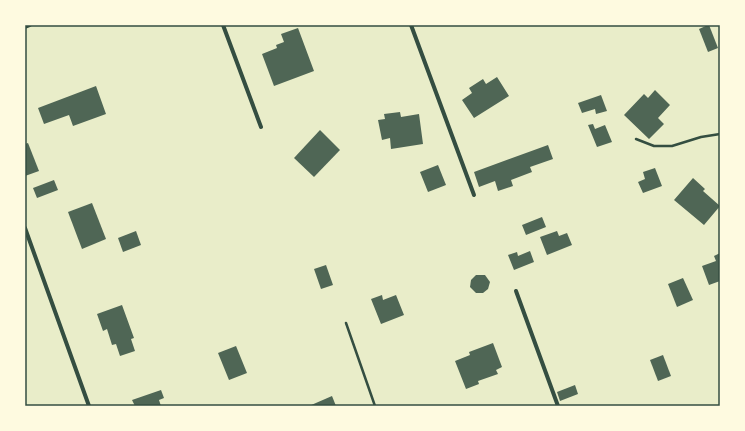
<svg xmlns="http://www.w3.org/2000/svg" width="745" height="431" font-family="'Space Grotesk',sans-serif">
  <rect width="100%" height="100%" fill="#e9edc9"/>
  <g fill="#4f6655">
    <path d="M708 25H709L718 48 708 52 699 29Z"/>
    <path d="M298 28 314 71 274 86 262 54 277 48 276 45 284 42 281 34Z"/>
    <path d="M497 77 509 96 474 118 462 100 472 93 469 88 483 79 486 84Z"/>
    <path d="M96 86 106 114 73 126 69 115 44 124 38 108Z"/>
    <path d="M655 90 670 105 658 118 664 124 649 139 624 115 644 94 648 98Z"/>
    <path d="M601 95 607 111 596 114 595 109 582 113 578 103Z"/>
    <path d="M400 112 401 117 419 114 423 144 391 149 390 138 382 140 378 120 385 119 384 114Z"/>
    <path d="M593 124 595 129 605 125 612 142 597 147 588 125Z"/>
    <path d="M320 130 340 150 314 177 294 158Z"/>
    <path d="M28 143 39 171 25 176V144Z"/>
    <path d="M548 145 553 159 530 167 532 172 511 180 513 186 498 191 495 181 479 187 474 172Z"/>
    <path d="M438 165 446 185 428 192 420 172Z"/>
    <path d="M655 168 662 186 643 193 638 182 645 179 643 172Z"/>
    <path d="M693 178 705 189 703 191 720 206 704 225 674 200Z"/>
    <path d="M54 180 58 190 37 198 33 188Z"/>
    <path d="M92 203 106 239 82 249 68 212Z"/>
    <path d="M542 217 546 227 526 235 522 225Z"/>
    <path d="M136 231 141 245 123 252 118 238Z"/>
    <path d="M557 231 559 236 567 233 572 245 547 255 540 237Z"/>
    <path d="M530 251 534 262 514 270 508 255 517 252 518 256Z"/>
    <path d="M720 253V281L709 285 702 266 716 261 714 256Z"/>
    <path d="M326 265 333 285 321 289 314 269Z"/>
    <path d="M476 275H485L490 282 488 289 483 293H476L470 287 471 280Z"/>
    <path d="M683 278 693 300 677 307 668 284Z"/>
    <path d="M382 295 383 300 396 295 404 315 381 324 371 299Z"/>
    <path d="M122 305 134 338 131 339 135 351 120 356 116 344 112 345 107 329 103 331 97 314Z"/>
    <path d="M493 343 502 367 496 370 498 374 478 381 479 384 466 389 455 361 470 355 469 352Z"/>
    <path d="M236 346 247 373 229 380 218 353Z"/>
    <path d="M663 355 671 376 658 381 650 360Z"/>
    <path d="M575 385 578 394 560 401 557 392Z"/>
    <path d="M161 390 164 398 159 400 161 406H135L132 400Z"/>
    <path d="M332 396 336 406H309Z"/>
  </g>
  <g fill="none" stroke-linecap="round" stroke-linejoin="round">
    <g stroke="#344e41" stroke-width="2.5">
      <path d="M636 139 654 146H672L701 137 720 134"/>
      <path d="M346 323 375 406"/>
    </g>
    <g stroke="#344e41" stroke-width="4">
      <path d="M223 25 261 127"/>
      <path d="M411 25 474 195"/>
      <path d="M25 27 30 25"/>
      <path d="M25 228 89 406"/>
      <path d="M516 291 558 406"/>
    </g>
  </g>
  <rect width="745" height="431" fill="none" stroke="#fefae0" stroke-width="52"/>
  <rect x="26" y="26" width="693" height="379" fill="none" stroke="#344e41" stroke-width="1.5"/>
</svg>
